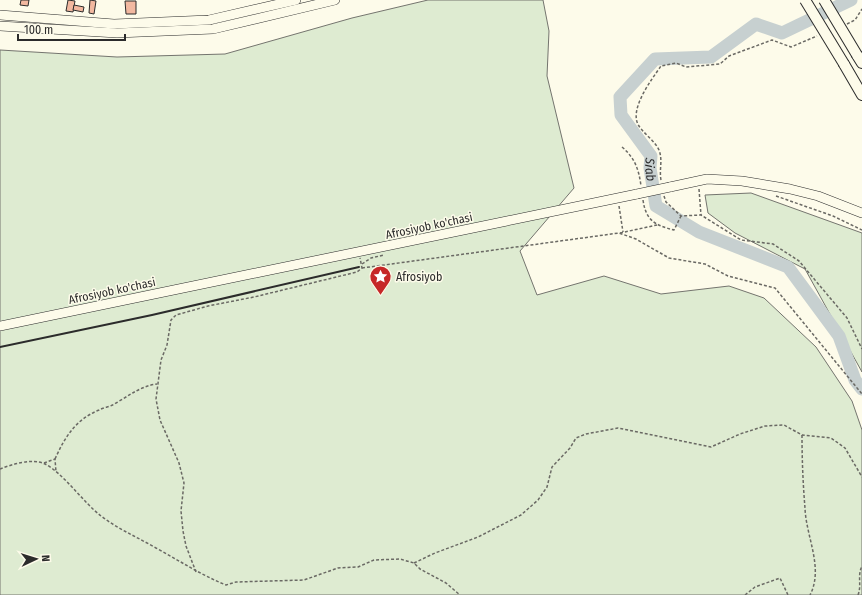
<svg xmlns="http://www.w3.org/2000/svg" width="862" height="595" font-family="'Fira Sans Condensed',sans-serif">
  <rect width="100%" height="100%" fill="#fdfbea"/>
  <g fill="#deebd1" stroke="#74746e">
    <path d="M428 0H543L549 31 547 76 574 188 520 251 537 295 604 276 661 294 729 286 764 298 816 347 852 401 862 430V595H0V50L117 57 225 54 352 18Z"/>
    <path d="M751 193 862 233V372L805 269 735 233 708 213 705 195Z"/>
  </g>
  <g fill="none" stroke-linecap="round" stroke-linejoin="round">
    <path stroke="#c7d0d0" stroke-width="13" id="s1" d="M851 0 782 33 756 24 711 57 655 59 620 97 621 115 651 156 650 168 656 206 699 232 788 267 839 336 855 380 862 389"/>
  </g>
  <g fill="#f2b8a0" stroke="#2b2b2b">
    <path d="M21 0H29L28 6 20 5Z"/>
    <path d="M68 0 75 1 73 12 66 11Z"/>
    <path d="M90 0 96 1 94 14 89 13Z"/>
    <path d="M125 1H136V14H126Z"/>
    <path d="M74 5 84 7 83 12 73 10Z"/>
  </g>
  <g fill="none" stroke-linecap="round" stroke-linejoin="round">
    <defs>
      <g id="secondary">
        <path d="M0 15 114 24 209 20 296 0"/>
        <path d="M0 26 117 33 213 29 335 0"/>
        <path d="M670 187 707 179 742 181 790 189 818 196 862 213"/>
        <path d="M0 326 637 194"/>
      </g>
      <g id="primary">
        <path d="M857 55 862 63"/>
        <path d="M844 64 862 95"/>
      </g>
    </defs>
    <use href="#secondary" stroke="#2b2b2b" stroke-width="10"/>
    <use href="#primary" stroke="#2b2b2b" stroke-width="12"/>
    <g stroke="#6a6964" stroke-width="1.5" stroke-dasharray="3 2" stroke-linecap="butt">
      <path d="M847 24 855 20 862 9"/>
      <path d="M622 147C635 158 639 170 641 186"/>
      <path d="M661 180C659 170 663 160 659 150 655 141 645 135 639 126 628 110 652 79 661 66L676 63 686 67 720 64 729 56 772 40 791 47 817 36"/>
      <path d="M699 189 701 215"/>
      <path d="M664 196 666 202 681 216 701 215 741 240 773 244 799 261 847 318 862 349"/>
      <path d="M776 196 833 216 862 230"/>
      <path d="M643 200C646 221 655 225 674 230L681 216"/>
      <path d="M619 206 623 232"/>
      <path d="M620 233 657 225"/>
      <path d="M362 264 371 258 384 255"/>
      <path d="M362 268 619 233 636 239 669 258 705 264 728 276 775 288 862 394"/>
      <path d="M802 435C802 460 803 484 805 508 806 537 824 568 810 595"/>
      <path d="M55 459C65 437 75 420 99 410 104 407 111 407 116 403 130 395 141 386 157 384"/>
      <path d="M44 463 55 459 56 472"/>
      <path d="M0 469C13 464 32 458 45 464 63 473 83 502 101 516 118 529 137 537 156 548 180 561 201 575 226 585L236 582 304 580 338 568 358 567 374 560 400 559 414 563 420 569 446 583 460 595"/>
      <path d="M414 563 435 553 478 537 521 515 538 500 547 487 552 467 570 448 576 438 586 434 618 428 711 447 740 434 765 426 784 425 802 435 831 438 845 448 862 477"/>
      <path d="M196 572 186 546 183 531 181 511 184 483 179 463 160 420 156 399 161 360 167 345 171 320 176 315 208 306 254 297 357 272 362 268 360 258"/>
      <path d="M745 595 755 587 780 578 788 595"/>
      <path d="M858 595C862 585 857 576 862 566"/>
    </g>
    <use href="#secondary" stroke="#fdfbea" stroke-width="9"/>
    <use href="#primary" stroke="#fdfbea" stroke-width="10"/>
    <defs>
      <path id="secondary-bridge" d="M637 194 670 187"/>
      <g id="primary-bridge">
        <path d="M805 0 844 64"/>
        <path d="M824 0 857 55"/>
      </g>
    </defs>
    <use href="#secondary-bridge" stroke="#2b2b2b" stroke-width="10" stroke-linecap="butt"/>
    <use href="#primary-bridge" stroke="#2b2b2b" stroke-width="12" stroke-linecap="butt"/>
    <use href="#secondary-bridge" stroke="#fdfbea" stroke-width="9"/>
    <use href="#primary-bridge" stroke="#fdfbea" stroke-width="10"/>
    <path stroke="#2b2b2b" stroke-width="2" d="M0 347 152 315 359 267"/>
  </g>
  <defs>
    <symbol id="sight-pin" viewBox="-11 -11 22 30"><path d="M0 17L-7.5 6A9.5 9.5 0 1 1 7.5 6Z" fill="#c62828" stroke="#fdfbea"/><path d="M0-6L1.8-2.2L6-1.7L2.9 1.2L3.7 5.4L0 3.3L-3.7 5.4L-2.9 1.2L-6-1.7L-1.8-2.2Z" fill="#fff"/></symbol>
  </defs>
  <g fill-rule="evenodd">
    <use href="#sight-pin" x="368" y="264" width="25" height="34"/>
  </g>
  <g text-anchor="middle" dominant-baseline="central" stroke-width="3" stroke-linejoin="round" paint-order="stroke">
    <g font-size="12" fill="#2b2b2b" stroke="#fdfbea">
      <text transform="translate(429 226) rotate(-12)">Afrosiyob ko'chasi</text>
      <text transform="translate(112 291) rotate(-12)">Afrosiyob ko'chasi</text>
    </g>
    <g font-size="12" fill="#2b2b2b" stroke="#fdfbea" text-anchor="start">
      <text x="396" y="277">Afrosiyob</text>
    </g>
    <g font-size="13" font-style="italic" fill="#2b2b2b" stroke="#fdfbea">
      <text stroke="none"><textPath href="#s1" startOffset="350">Siab</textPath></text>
    </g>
  </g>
  <g transform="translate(36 559) rotate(86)" stroke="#fdfbea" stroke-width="3" paint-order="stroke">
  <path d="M0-3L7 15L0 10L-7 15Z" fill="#2b2b2b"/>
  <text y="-6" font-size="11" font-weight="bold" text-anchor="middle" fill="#2b2b2b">N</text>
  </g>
  <path d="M18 34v6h107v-6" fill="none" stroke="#2b2b2b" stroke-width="2"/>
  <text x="24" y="34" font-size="12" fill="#2b2b2b" stroke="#fdfbea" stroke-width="3" paint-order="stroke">100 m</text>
</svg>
